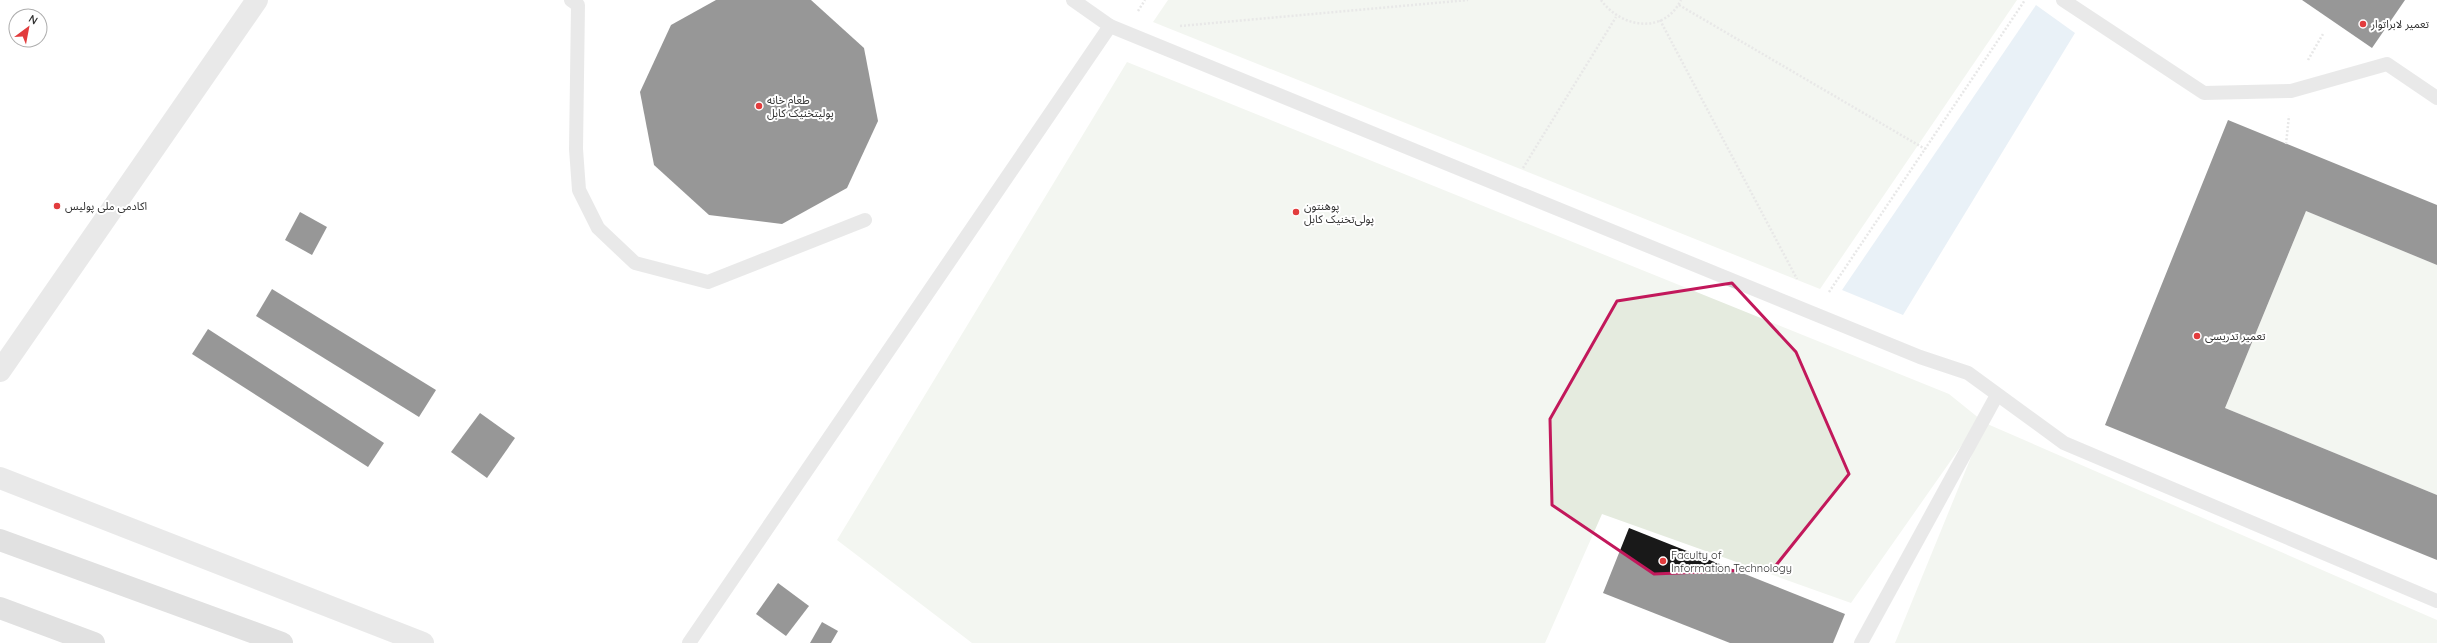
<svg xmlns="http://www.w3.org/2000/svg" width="2437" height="643" font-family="Quicksand,'Noto Sans Arabic',sans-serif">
  <rect width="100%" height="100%" fill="#fff"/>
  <g fill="#e5ebdf">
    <path d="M1168 0H2017L1820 289 1153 22Z"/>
    <path d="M1127 62 1949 394 1980 419 1851 603 1602 514 1545 643H972L837 540Z"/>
    <path d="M2306 211 2437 265V495L2225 408Z"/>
    <path d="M1985 423 2437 620V643H1895Z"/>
  </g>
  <path fill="#cfdfed" d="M2036 5 2075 33 1903 315 1842 290Z"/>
  <g fill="#191919">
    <path d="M716 0H811L864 48 878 121 847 188 782 224 709 215 654 165 640 92 671 25Z"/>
    <path d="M2302 0H2405L2372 48Z"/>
    <path d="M2228 120 2437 205V265L2306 211 2225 408 2437 495V560L2105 425Z"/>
    <path d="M300 212 327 227 312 255 285 240Z"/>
    <path d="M272 289 436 390 419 417 256 316Z"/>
    <path d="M208 329 384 443 368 467 192 354Z"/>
    <path d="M480 413 515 438 487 478 451 452Z"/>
    <path d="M1629 528 1845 614 1833 643H1730L1603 593Z"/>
    <path d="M778 583 809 606 786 636 756 614Z"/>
    <path d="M822 622 838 631 831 643H810Z"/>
  </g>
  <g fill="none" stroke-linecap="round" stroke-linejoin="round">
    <g stroke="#ccc" stroke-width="2.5" stroke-dasharray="2 2" stroke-linecap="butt">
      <path d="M1601 0C1621 28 1664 35 1681 0"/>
      <path d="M1679 5 1925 149"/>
      <path d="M1138 11 1145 0"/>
      <path d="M1660 20 1797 279"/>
      <path d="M1180 26 1468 0"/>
      <path d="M2308 60 2323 34"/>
      <path d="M2286 144 2289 116"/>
      <path d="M1523 168 1616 17"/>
      <path d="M1829 292 2025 0"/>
    </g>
    <g stroke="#cfcfcf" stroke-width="14">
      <path d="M571 0 578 5 576 149 579 190 598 228 635 263 708 282 865 220"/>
      <path d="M1073 0 1110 26"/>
      <path d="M2063 0 2204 93 2291 91 2387 64 2437 98"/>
      <path d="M689 643 1110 26 1920 357 1968 373 2064 443 2437 601"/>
      <path d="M1861 643 1997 395"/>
    </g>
    <g stroke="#cfcfcf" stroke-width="22">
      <path d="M0 371 257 0"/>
      <path d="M0 478 423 643"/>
    </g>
    <g stroke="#bcbcbc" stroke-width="22">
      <path d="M0 540 282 643"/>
      <path d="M0 608 94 643"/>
    </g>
  </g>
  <path d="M0 0H2437V643H0ZM1732 283 1796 352 1849 474 1773 569 1654 574 1552 505 1550 419 1617 301Z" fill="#fff" fill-opacity=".55" fill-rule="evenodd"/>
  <path fill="none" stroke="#c2185b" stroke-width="3" stroke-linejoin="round" d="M1732 283 1796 352 1849 474 1773 569 1654 574 1552 505 1550 419 1617 301Z"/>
  <g fill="#e23c3d" stroke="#fff" stroke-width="1.5">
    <circle cx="2363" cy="24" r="4"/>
    <circle cx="759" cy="106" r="4"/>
    <circle cx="57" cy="206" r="4"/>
    <circle cx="1296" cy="212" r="4"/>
    <circle cx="2197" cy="336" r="4"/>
    <circle cx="1663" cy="561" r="4"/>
  </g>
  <g text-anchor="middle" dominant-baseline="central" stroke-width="4" stroke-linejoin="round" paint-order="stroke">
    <g font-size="11" fill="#323232" stroke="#fff" text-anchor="start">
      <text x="2371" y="24">تعمیر لابراتوار</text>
      <text x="767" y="100">طعام خانه<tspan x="767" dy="13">پولیتخنیک کابل</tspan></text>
      <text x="65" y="206">اکادمی ملی پولیس</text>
      <text x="1304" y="206">پوهنتون<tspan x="1304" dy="13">پولی‌تخنیک کابل</tspan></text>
      <text x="2205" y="336">تعمیر تدریسی</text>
      <text x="1671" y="555">Faculty of<tspan x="1671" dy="13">Information Technology</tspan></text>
    </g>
  </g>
  <g transform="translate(28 28) rotate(32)"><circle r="19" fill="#ffffff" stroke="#adadad"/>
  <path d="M0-3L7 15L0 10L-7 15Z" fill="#e23c3d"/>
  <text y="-6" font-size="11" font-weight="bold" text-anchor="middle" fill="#323232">N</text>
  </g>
</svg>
